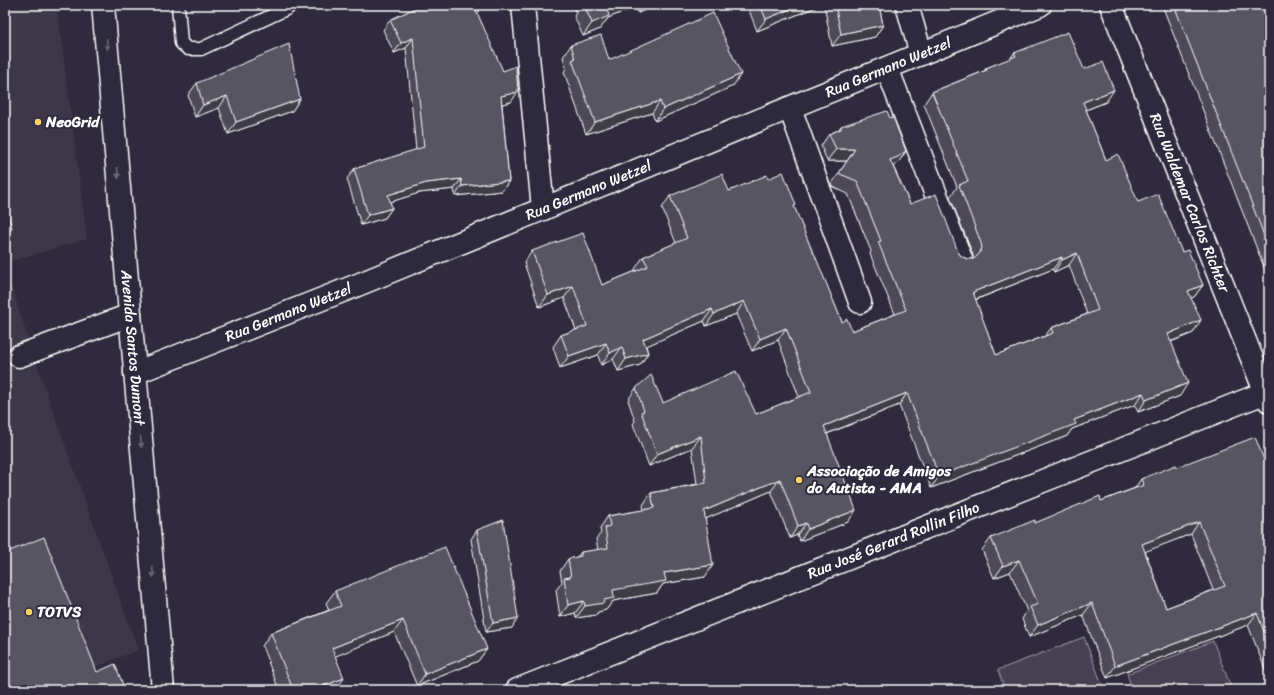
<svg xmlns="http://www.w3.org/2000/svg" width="1274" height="695" font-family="Sriracha,sans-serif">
  <rect width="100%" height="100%" fill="#2f2a3d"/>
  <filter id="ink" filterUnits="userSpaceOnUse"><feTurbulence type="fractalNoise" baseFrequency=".025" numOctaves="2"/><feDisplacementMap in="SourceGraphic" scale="8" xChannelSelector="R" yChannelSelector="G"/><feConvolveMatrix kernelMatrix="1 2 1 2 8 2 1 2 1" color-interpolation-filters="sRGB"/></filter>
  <g filter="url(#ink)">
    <g fill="#3c3749">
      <path d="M5 5H57L87 239 5 263Z"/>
      <path d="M5 265 32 351 138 650 39 690H5Z"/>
    </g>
    <g fill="#464152" stroke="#a2a0a8">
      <path d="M1084 637 1104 690H1005L998 670Z"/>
      <path d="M1213 641 1232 690H1133L1127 674Z"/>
    </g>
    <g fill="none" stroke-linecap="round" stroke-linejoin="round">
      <defs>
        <path id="lane" d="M178 5 181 43 188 49H201L288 8 290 5"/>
        <g id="street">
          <path d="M523 5 543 209"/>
          <path d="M907 5 921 54"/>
          <path id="s1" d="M1111 5 1269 401"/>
          <path d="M887 68 961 259"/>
          <path d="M790 108 860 302"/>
          <path d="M19 356 130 315"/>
          <path id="s2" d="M135 373 355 286 1040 5"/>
          <path id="s3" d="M517 690 1269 391"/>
        </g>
        <g id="primary">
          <path id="s4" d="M103 5 163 690"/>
        </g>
      </defs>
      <use href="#lane" stroke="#fff" stroke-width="15"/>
      <use href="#street" stroke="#fff" stroke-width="25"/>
      <use href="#primary" stroke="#fff" stroke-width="25"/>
      <use href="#lane" stroke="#2f2a3d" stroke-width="12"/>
      <use href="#street" stroke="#2f2a3d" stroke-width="22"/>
      <use href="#primary" stroke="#2f2a3d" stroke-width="22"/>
    </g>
    <g fill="#4d4956" stroke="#fff" fill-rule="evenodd">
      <path d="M421 5H483L477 13 511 102 502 104 509 181 502 191 455 196 454 189 419 193 390 202 392 208 385 218 361 225 347 179 354 169 416 150 406 48 394 53 383 30 390 20Z"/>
      <path d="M572 5H656L638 13 635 7 608 18 600 29 583 36 574 16 576 13Z"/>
      <path d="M747 5H821L757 31Z"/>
      <path d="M824 5H879L883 25 875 37 832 46Z"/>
      <path d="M1162 5H1269V280Z"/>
      <path d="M571 45 609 60 733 86 655 121 652 113 586 134 564 72 566 68 563 57Z"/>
      <path d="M1014 53 1084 69 1106 102 1086 110 1106 160 1138 202 1182 252 1203 285 1194 297 1191 298 1193 333 1171 342 1180 396 1138 412 1135 405 1072 429 1067 436 931 488 899 405 827 434 848 522 800 541 797 535 790 538 771 491 705 519V577L663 584 657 593 613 601 606 610 598 612 596 615 576 618 575 613 560 617 556 590 562 582 560 571 568 559 577 557 581 552 598 550 596 539 601 533 600 528 608 516 644 510 643 505 651 493 697 484 692 448 649 466 633 424 635 421 628 400 636 388 663 403 756 414 799 397 778 340 752 351 736 314 706 326 704 321 646 346 648 353 640 365 618 371 613 359 601 365 598 355 560 368 553 347 561 335 576 330 564 298 539 307 524 263 532 251 602 285 636 271 635 269 643 257 676 243 662 208 670 196 729 191 768 179 796 205 794 207 813 253 842 322 852 331 895 314 870 254 871 251 848 194 831 186V185L847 161H827L821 146 829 134 838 130 841 126 906 151 898 163 893 166 910 204 958 252 961 256 967 259H973V255L950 197 957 187 924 104 932 92 984 71 986 68 1010 59ZM1069 265 1087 314 1051 328 1045 336 996 355 975 300 1053 269 1054 272Z"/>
      <path d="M197 83 300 99 292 111 228 134 219 108 195 117 188 95Z"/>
      <path d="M1177 467 1269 472V690H1266L1263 684 1268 677 1248 625 1107 678 1083 615 1029 637 1022 619 1027 611 1010 572 994 578 982 550 991 538 1101 501 1135 488 1141 479ZM1191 534 1213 590 1166 608 1145 551Z"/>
      <path d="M477 530 512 628 486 632 471 539Z"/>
      <path d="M335 591 487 649 478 661 417 686 394 632 335 656 336 690H279L262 646 271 633 329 610 326 603Z"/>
    </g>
    <g fill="#3e3c46" stroke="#fff">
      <path d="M481 5H483L477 14 475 8Z"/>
      <path d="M617 5H636L635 7 608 18 600 29 583 36 592 23 607 9Z"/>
      <path d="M643 5H656L638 13Z"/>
      <path d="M800 5H821L757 31 766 19Z"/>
      <path d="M883 25 875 37 832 46 841 34Z"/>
      <path d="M413 38 406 48 394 53 401 43Z"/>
      <path d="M741 74 733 86 655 121 663 109Z"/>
      <path d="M1114 90 1106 102 1075 114 1083 102Z"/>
      <path d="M518 92 511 102 494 106 501 96Z"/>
      <path d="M227 96 219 108 195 117 203 105Z"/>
      <path d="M300 99 292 111 228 134 236 122Z"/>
      <path d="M660 101 652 113 586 134 595 122Z"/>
      <path d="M836 149H855L847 161H827Z"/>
      <path d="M906 151 898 163 890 169V160Z"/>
      <path d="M461 179 454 189 419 193 381 205 388 195 426 183Z"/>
      <path d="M509 181 502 191 455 196 462 186Z"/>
      <path d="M392 208 385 218 361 225 368 215Z"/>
      <path d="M12 228 5 238V230Z"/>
      <path d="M1077 253 1069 265 1054 272 1062 260Z"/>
      <path d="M1062 257 1053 269 964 304 973 292Z"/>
      <path d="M1203 285 1194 297 1180 303 1188 291Z"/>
      <path d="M573 286 564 298 539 307 548 295Z"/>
      <path d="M744 301 736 314 706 326 714 314Z"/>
      <path d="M712 309 704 321 635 351 643 339Z"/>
      <path d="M1201 320 1193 333 1159 346 1168 334Z"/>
      <path d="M786 328 778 340 752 351 760 339Z"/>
      <path d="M606 343 598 355 560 368 569 356Z"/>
      <path d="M622 347 613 359 601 365 610 353Z"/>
      <path d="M648 353 640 365 618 371 626 359Z"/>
      <path d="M1188 383 1180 396 1138 412 1146 400Z"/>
      <path d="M907 393 899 405 816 438 824 426Z"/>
      <path d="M1143 393 1135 405 1072 429 1067 436 931 488 939 476 1074 420Z"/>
      <path d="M701 436 692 448 649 466 657 454Z"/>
      <path d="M780 479 771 491 696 523 704 511Z"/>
      <path d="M856 510 848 522 800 541 808 529Z"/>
      <path d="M1199 522 1191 534 1134 556 1142 544Z"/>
      <path d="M806 523 797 535 790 538 798 526Z"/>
      <path d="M1019 560 1010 572 994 578 1003 566Z"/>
      <path d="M713 565 705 577 663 584 657 593 613 601 606 610 598 612 596 615 576 618 585 606 613 590 664 573Z"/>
      <path d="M584 601 575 613 560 617 568 605Z"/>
      <path d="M1092 603 1083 615 1029 637 1038 625Z"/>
      <path d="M1257 613 1248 625 1107 678 1115 666Z"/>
      <path d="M518 618 512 628 486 632 493 623Z"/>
      <path d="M403 620 394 632 324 661 332 648Z"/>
      <path d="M487 649 478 661 417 686 425 674Z"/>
      <path d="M344 678 336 690H314Z"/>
    </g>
    <g fill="#595564" stroke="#fff" fill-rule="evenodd">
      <path d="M421 5H481L475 8 503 71 516 66 518 92 501 96 509 181 462 186 461 179 426 183 388 195 392 208 368 215 354 169 424 147 413 38 401 43 390 20Z"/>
      <path d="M584 5H617L607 9 609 16 592 23Z"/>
      <path d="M760 5H800L766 19Z"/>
      <path d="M835 5H879L883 25 841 34Z"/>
      <path d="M1174 5H1269V248Z"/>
      <path d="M713 13 741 74 663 109 660 101 595 122 572 60 575 59 571 45 601 35 609 60Z"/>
      <path d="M1068 32 1084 69 1103 62 1114 90 1083 102 1106 160 1118 154 1138 202 1158 194 1182 252 1188 250 1203 285 1188 291 1201 320 1168 334 1188 383 1146 400 1143 393 1074 420 1076 424 939 476 907 393 824 426 856 510 808 529 806 523 798 526 780 479 704 511 713 565 664 573 666 581 613 590 614 598 604 600V603L585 606 584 601 568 605 564 578 571 577 568 559 581 556V552L608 548 605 527 610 526 608 516 654 508 651 493 706 483 701 436 657 454 641 412 644 411 636 388 651 375 663 403 736 371 756 414 811 392 786 328 760 339 744 301 714 314 712 309 643 339 648 353 626 359 622 347 610 353 606 343 569 356 561 335 587 326 573 286 548 295 532 251 583 233 602 285 648 266 643 257 687 238 670 196 722 174 729 191 767 175 768 179 783 172 796 205 794 206 813 253H814L842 322 847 319 852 331 906 310 878 242 881 241 857 181 840 174 839 173 855 149H836L829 134 841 129V126L887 111 890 118 893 117 906 151 898 157 890 160 910 204 936 194 958 252 961 256 967 259H974L979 254 982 248 981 243 959 185 968 181 932 92 987 70 986 68 1016 56 1014 53ZM1077 253 1098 310 1051 328 1053 333 996 355 973 292 1062 257V260Z"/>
      <path d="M289 44 300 99 236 122 227 96 203 105 197 83Z"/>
      <path d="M5 204 12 228 5 230Z"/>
      <path d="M1255 437 1269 472V645L1257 613 1115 666 1092 603 1038 625 1030 607 1038 604 1019 560 1003 566 991 538 1035 520V523L1100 496 1101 501 1144 485 1141 479 1176 465 1177 467ZM1199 522 1225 586 1166 608 1142 544Z"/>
      <path d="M503 520 518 618 493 623 477 530Z"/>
      <path d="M44 537 97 672 115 664 125 690H5V553Z"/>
      <path d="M445 547 487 649 425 674 403 620 332 648 344 678 314 690H293L271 633 341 606 335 591Z"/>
    </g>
    <defs><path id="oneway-solid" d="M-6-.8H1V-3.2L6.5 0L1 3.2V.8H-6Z"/></defs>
    <g fill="#6d6a77">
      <use href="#oneway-solid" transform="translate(107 44) rotate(85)"/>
      <use href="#oneway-solid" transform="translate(118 173) rotate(85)"/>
      <use href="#oneway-solid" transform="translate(141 442) rotate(85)"/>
      <use href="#oneway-solid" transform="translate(153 572) rotate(85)"/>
    </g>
  </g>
  <g fill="#ffd166" stroke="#2f2a3d" stroke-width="1.5">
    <circle cx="38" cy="122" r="4"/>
    <circle cx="799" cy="480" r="4"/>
    <circle cx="29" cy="612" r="4"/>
  </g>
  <g text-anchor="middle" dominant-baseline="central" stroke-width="4" stroke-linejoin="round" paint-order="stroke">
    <g font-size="15" fill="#fff" stroke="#2f2a3d">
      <text stroke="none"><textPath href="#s2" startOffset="813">Rua Germano Wetzel</textPath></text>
      <text stroke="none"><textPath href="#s2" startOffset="489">Rua Germano Wetzel</textPath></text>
      <text stroke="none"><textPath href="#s1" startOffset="213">Rua Waldemar Carlos Richter</textPath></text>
      <text stroke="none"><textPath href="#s2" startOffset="165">Rua Germano Wetzel</textPath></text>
      <text stroke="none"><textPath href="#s4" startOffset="344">Avenida Santos Dumont</textPath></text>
      <text stroke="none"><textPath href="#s3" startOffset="405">Rua José Gerard Rollin Filho</textPath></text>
    </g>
    <g font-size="15" font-weight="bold" fill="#fff" stroke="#2f2a3d" text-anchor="start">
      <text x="46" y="122">NeoGrid</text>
      <text x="807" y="471">Associação de Amigos<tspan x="807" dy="17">do Autista - AMA</tspan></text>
      <text x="37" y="612">TOTVS</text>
    </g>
  </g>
  <rect width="1274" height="695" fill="none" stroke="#2f2a3d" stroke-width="20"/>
  <rect x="10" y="10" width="1254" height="675" fill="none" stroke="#fff" stroke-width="1.5" filter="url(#ink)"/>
</svg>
